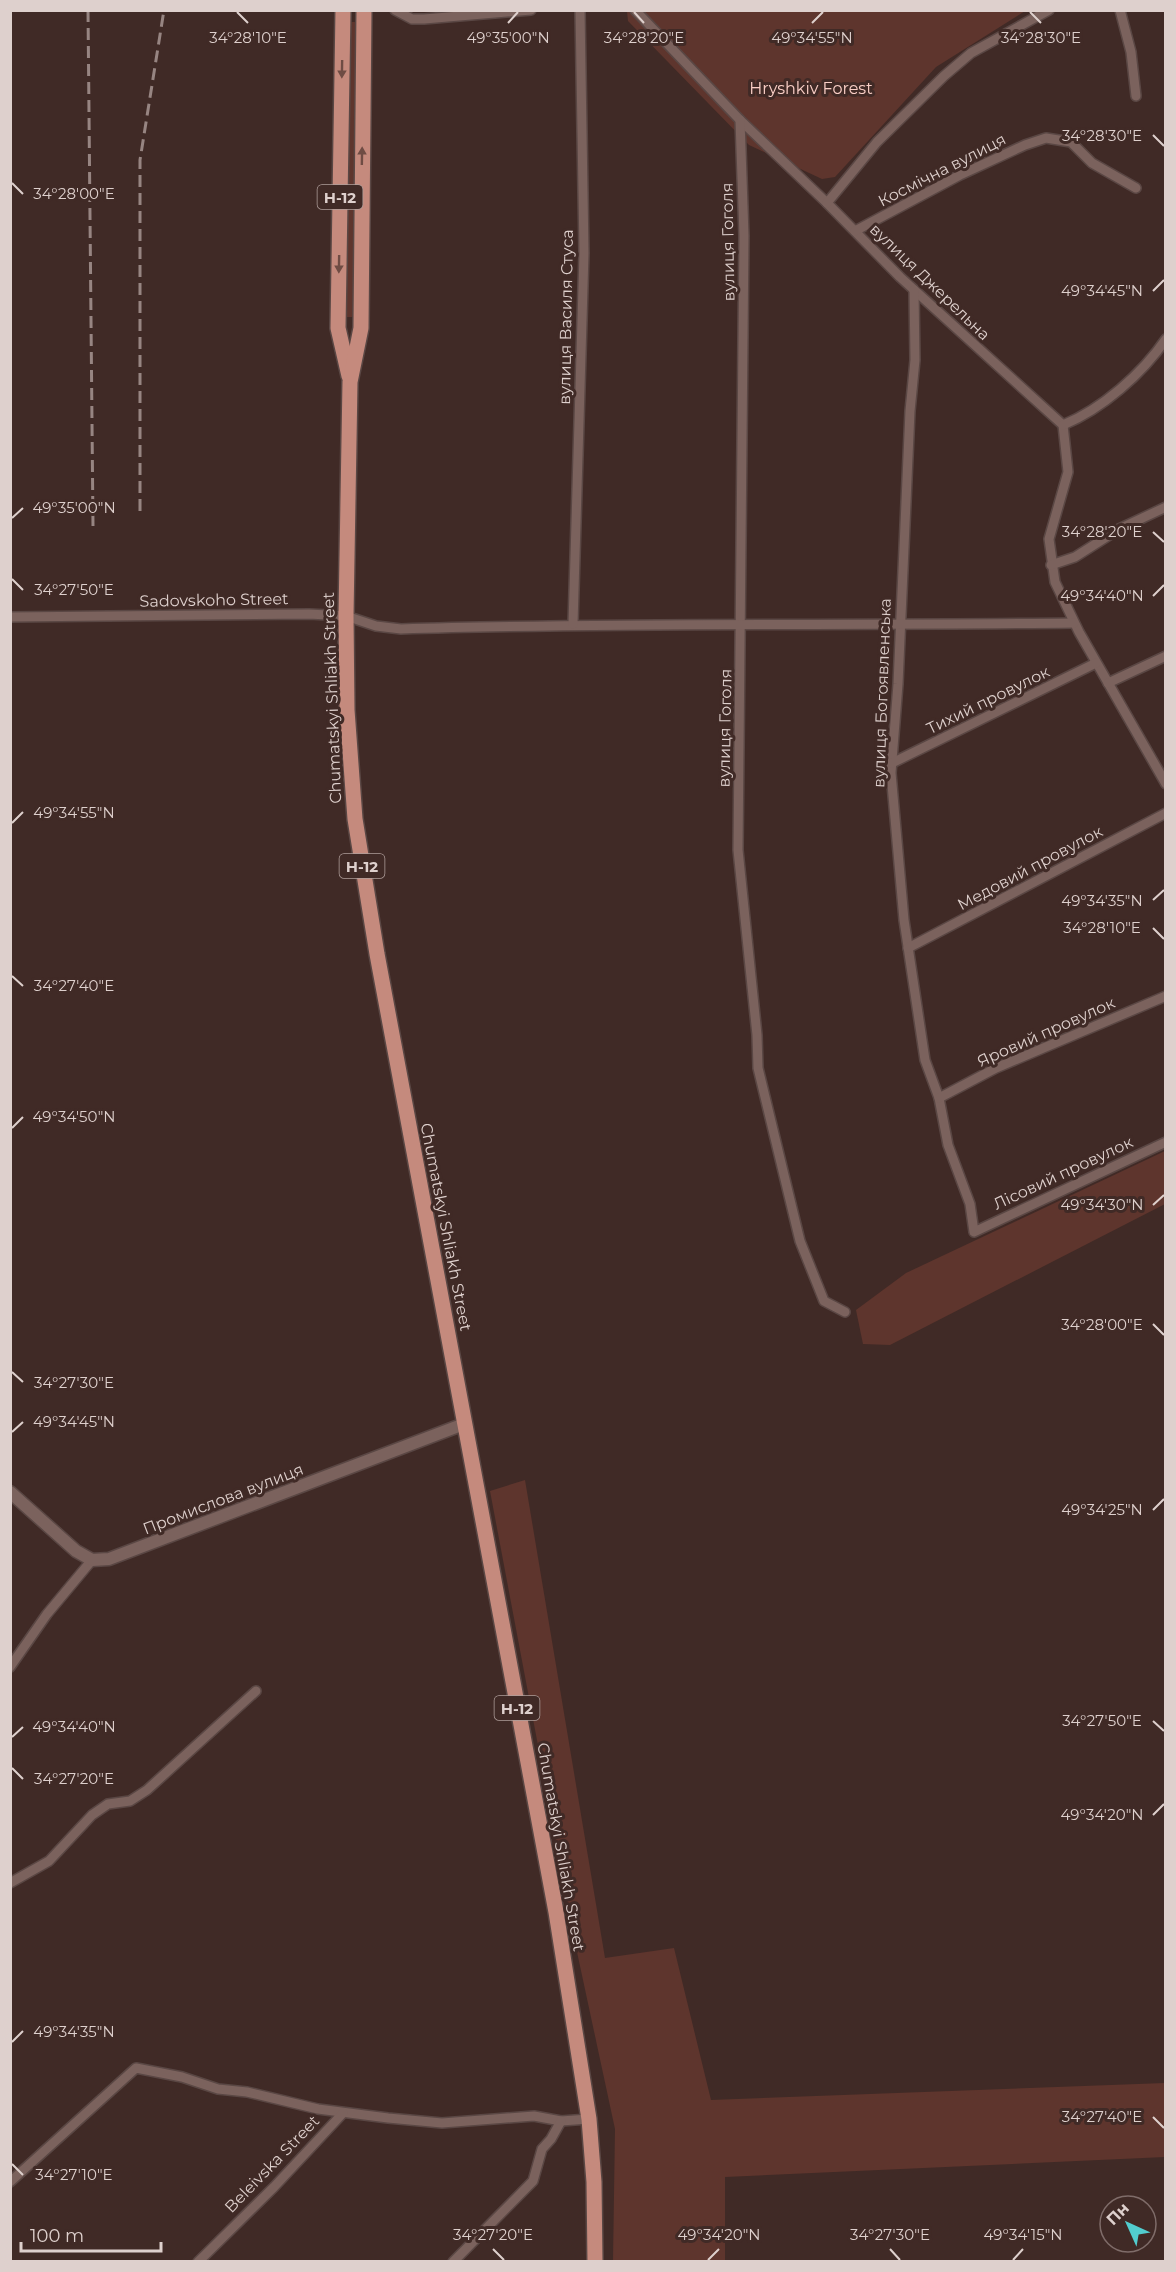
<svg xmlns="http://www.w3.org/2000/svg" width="1176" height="2272" font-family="Montserrat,sans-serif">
  <rect width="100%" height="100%" fill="#402a26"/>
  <g fill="#5e352d">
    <path d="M627 11H1025L936 67 835 177 822 179 749 145 628 21Z"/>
    <path d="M349 22H357L355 317H347Z"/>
    <path d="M1165 1151V1204L890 1345 863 1344 856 1310 906 1273Z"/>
    <path d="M525 1480 605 1958 674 1948 711 2100 1165 2083V2157L725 2177V2261H613L615 2129 577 1952 490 1491Z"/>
  </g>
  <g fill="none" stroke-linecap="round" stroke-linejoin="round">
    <defs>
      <g id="minor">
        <path d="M395 10 412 19H424L531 10"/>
        <path d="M635 10 740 120 827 203 900 277 1063 425 1068 472 1049 539 1055 582 1079 632 1166 784"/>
        <path d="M1120 10 1131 52 1136 96"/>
        <path d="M740 120 744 236 738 850 757 1035 758 1068 800 1241 824 1301 845 1312"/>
        <path d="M827 203 877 142 944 76 971 53 1049 10"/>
        <path d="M855 231 960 175 1025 145 1046 138 1071 142 1092 163 1136 188"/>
        <path d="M914 290 915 360 910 411 898 684 891 773 904 920 925 1060 939 1098 948 1145 970 1204 974 1232 1166 1142"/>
        <path d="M1063 425C1102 409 1142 374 1166 339"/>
        <path d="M1051 565 1075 557 1119 529 1166 507"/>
        <path d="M10 617 309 614 346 616 376 626 401 629C626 622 850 626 1074 623"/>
        <path d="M573 624 584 253 580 10"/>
        <path d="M1108 683 1166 656"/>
        <path d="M892 763 1096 663"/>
        <path d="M908 948 1166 813"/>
        <path d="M939 1098 996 1068 1166 996"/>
        <path d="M10 1667 47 1614 92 1560"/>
        <path d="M10 1883 49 1861 92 1815 108 1804 130 1801 147 1790 256 1691"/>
        <path d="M10 2182 136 2068 182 2077 218 2089 247 2092 318 2109 388 2118 442 2123 534 2116 561 2121 589 2119"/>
        <path d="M198 2262 274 2187 343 2113"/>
        <path d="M453 2262 533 2181 542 2149 551 2139 561 2121"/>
      </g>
      <path id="tertiary" d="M10 1492 76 1551 92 1560 109 1559 464 1424"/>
      <g id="primary">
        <path d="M343 10 338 328 349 376"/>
        <path d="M364 10 361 328 350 382 346 616 347 710 355 819 377 954 556 1912 589 2119 594 2182 595 2262"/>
      </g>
    </defs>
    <use href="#minor" stroke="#5a4744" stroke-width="12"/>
    <use href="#tertiary" stroke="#5a4744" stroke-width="15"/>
    <use href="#primary" stroke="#5a4744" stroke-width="18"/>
    <use href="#minor" stroke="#7b625d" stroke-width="9"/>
    <use href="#tertiary" stroke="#7b625d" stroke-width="12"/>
    <use href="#primary" stroke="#c58a7d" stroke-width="15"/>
    <g stroke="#978582" stroke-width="3" stroke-dasharray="12 6" stroke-linecap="butt">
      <path d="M88 10 93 526"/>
      <path d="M140 511V160L164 10"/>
    </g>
  </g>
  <defs><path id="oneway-solid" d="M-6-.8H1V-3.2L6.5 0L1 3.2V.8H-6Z" transform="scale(1.5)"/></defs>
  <g fill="#6f4c44">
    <use href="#oneway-solid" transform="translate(342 69) rotate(91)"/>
    <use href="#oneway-solid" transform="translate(362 156) rotate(-89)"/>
    <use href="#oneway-solid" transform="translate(339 264) rotate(91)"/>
  </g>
  <path fill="none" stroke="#ded0cd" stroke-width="2" d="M237 12 248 23M634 12 644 23M1030 12 1041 23M508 23 518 12M812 23 823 12M1153 135 1164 146M12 183 23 194M1153 291 1164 280M12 518 23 508M1153 532 1164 542M12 579 23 590M1153 596 1164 585M12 823 23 812M1153 900 1164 890M1153 928 1164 939M12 976 23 986M12 1128 23 1117M1153 1205 1164 1195M1153 1324 1164 1335M12 1372 23 1382M12 1432 23 1422M1153 1510 1164 1499M1153 1721 1164 1731M12 1737 23 1727M12 1768 23 1779M1153 1815 1164 1804M12 2042 23 2031M1153 2117 1164 2128M12 2164 23 2175M493 2249 504 2260M890 2249 900 2260M708 2260 719 2249M1013 2260 1023 2249"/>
  <g text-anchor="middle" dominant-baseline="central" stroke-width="6" stroke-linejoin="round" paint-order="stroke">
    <g fill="#402a26" stroke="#af9e9b" stroke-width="1.5">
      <rect x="317.5" y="185" width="45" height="24" rx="4.5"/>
      <rect x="339.5" y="854" width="45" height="24" rx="4.5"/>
      <rect x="494.5" y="1696" width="45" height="24" rx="4.5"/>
    </g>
    <g font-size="15" font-weight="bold" fill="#ded0cd">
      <text x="340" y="197">Н-12</text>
      <text x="362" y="866">Н-12</text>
      <text x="517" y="1708">Н-12</text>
    </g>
    <g font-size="16" fill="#facfc6" stroke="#402a26">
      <text x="811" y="88">Hryshkiv Forest</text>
    </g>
    <g font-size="16" fill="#ded0cd" stroke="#402a26">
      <text transform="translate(942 170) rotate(-27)">Космічна вулиця</text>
      <text transform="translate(728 242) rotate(-91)">вулиця Гоголя</text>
      <text transform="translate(930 282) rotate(44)">вулиця Джерельна</text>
      <text transform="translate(566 317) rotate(-89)">вулиця Василя Стуса</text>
      <text transform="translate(214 600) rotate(-1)">Sadovskoho Street</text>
      <text transform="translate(882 693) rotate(-88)">вулиця Богоявленська</text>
      <text transform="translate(332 698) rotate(-92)">Chumatskyi Shliakh Street</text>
      <text transform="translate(988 700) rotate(-26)">Тихий провулок</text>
      <text transform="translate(725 728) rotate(-89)">вулиця Гоголя</text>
      <text transform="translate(1030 868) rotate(-28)">Медовий провулок</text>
      <text transform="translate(1046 1032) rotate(-24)">Яровий провулок</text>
      <text transform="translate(1063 1173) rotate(-25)">Лісовий провулок</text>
      <text transform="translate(446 1227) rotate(79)">Chumatskyi Shliakh Street</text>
      <text transform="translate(223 1499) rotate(-21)">Промислова вулиця</text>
      <text transform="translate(561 1847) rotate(80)">Chumatskyi Shliakh Street</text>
      <text transform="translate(272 2164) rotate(-46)">Beleivska Street</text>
    </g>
  </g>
  <g font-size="15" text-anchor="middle" fill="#ded0cd" stroke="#402a26" stroke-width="6" stroke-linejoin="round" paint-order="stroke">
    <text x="248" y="43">34°28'10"E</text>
    <text x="508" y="43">49°35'00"N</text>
    <text x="644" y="43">34°28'20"E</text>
    <text x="1041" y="43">34°28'30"E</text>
    <text x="812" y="43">49°34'55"N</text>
    <text x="1102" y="141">34°28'30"E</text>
    <text x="74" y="199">34°28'00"E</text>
    <text x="1102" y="296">49°34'45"N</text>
    <text x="74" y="513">49°35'00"N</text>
    <text x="1102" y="537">34°28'20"E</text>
    <text x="74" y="595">34°27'50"E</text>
    <text x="1102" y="601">49°34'40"N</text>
    <text x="74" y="818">49°34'55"N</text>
    <text x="1102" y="906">49°34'35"N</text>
    <text x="1102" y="933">34°28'10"E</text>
    <text x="74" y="991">34°27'40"E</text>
    <text x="74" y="1122">49°34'50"N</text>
    <text x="1102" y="1210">49°34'30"N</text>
    <text x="1102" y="1330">34°28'00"E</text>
    <text x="74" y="1388">34°27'30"E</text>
    <text x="74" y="1427">49°34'45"N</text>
    <text x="1102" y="1515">49°34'25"N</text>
    <text x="1102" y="1726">34°27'50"E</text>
    <text x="74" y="1732">49°34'40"N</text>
    <text x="74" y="1784">34°27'20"E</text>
    <text x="1102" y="1820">49°34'20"N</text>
    <text x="74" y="2037">49°34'35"N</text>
    <text x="1102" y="2122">34°27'40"E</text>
    <text x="74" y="2180">34°27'10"E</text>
    <text x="493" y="2240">34°27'20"E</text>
    <text x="719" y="2240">49°34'20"N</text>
    <text x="890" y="2240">34°27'30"E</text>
    <text x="1023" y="2240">49°34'15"N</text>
  </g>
  <rect width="1176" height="2272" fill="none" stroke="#ded0cd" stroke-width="24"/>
  <g transform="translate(1128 2224) rotate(315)"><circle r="28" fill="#402a26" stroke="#7f6c69" stroke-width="1.5"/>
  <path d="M0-4.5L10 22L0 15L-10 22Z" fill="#52cdcf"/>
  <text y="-9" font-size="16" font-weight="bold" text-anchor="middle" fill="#ded0cd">Пн</text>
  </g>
  <path d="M21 2242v9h140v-9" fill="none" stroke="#ded0cd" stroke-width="3"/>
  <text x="30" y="2242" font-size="18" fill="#ded0cd" stroke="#402a26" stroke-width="4.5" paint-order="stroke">100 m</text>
</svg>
